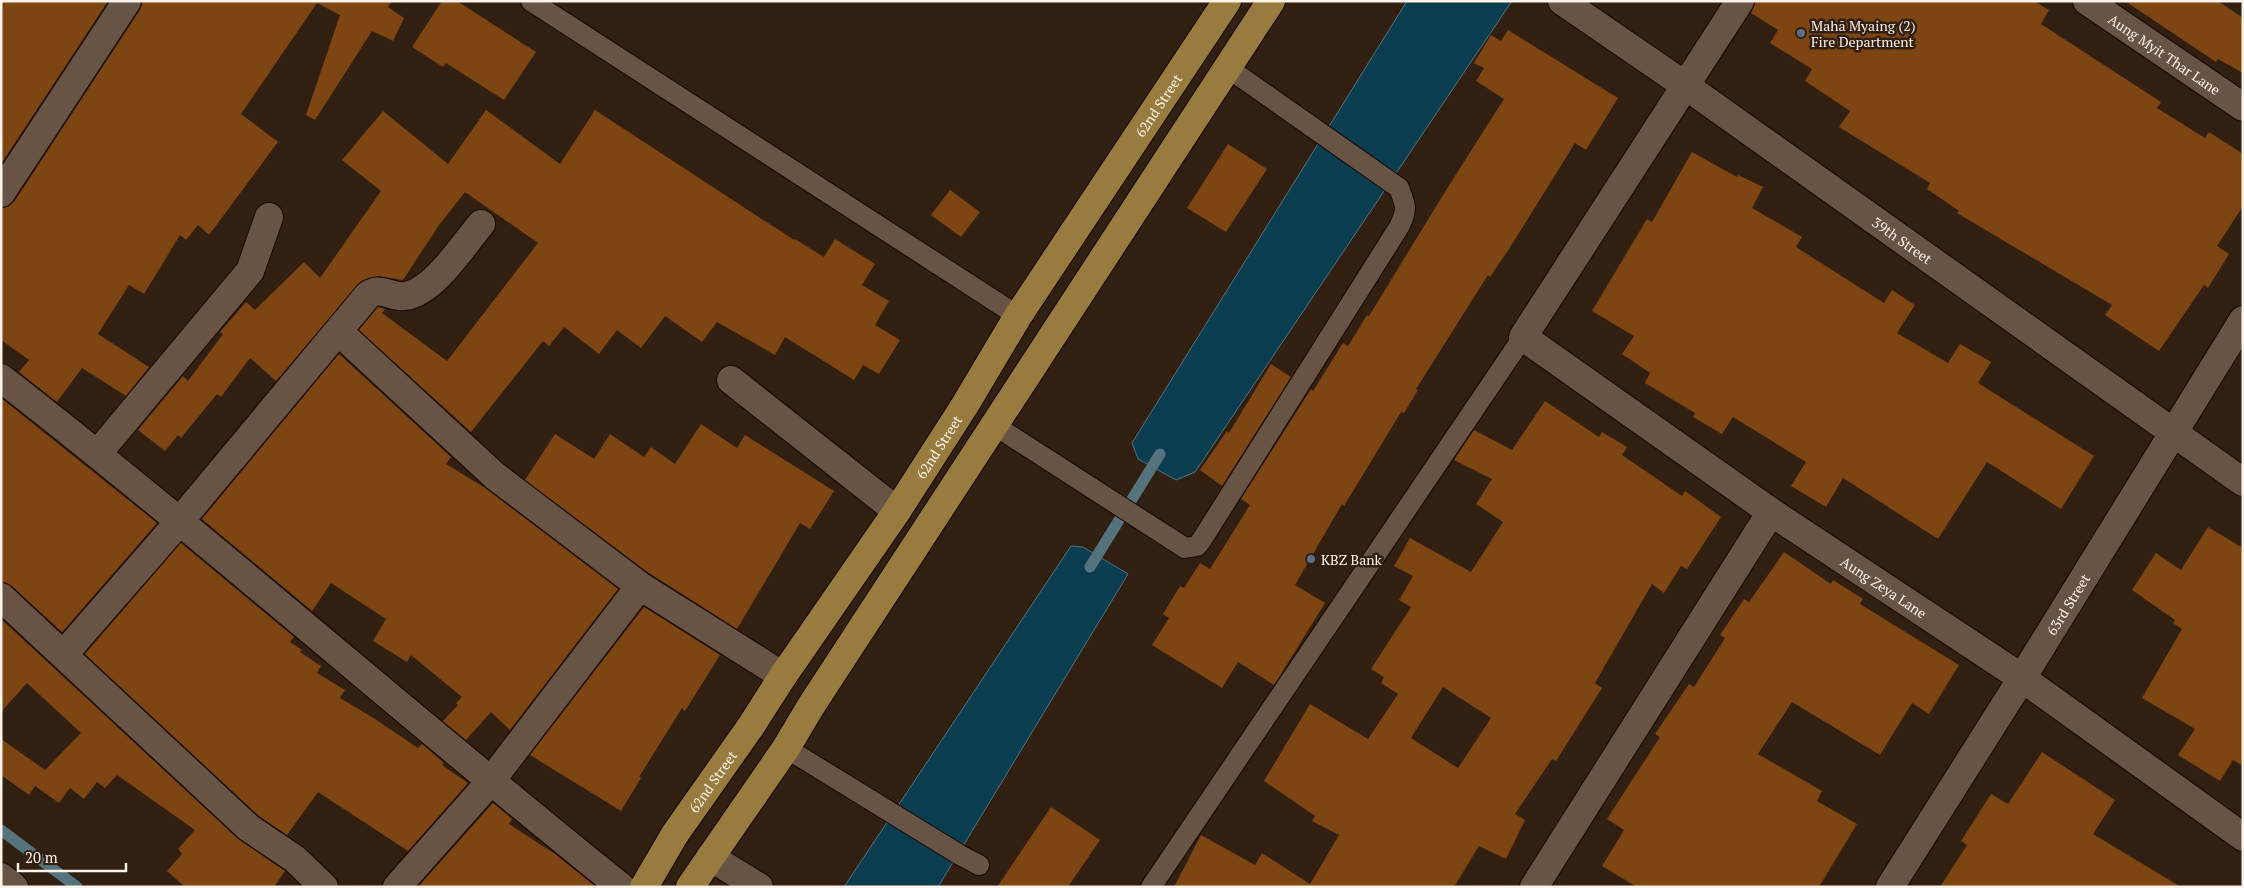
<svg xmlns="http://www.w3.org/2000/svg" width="2244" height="888" font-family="'PT Serif',serif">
  <rect width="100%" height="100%" fill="#311f12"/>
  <g fill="#0a3d4f" stroke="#54737d">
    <path d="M1407 1H1512L1195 472 1176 480 1138 459 1132 443Z"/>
    <path d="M1071 546 1083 547 1128 574 938 887H844Z"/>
  </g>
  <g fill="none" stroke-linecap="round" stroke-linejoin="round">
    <g stroke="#54737d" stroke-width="11">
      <path d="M1090 567 1160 454"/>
      <path d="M1 830 77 887"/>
    </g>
  </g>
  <g fill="#7d4512" fill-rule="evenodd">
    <path d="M1 1H108L1 164Z"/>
    <path d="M143 1H392L388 7 404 18 393 41 372 31 315 120 306 115 340 15 317 3 241 114 278 142 209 235 198 225 186 240 180 235 144 294 129 285 98 334 149 367 126 396 82 368 57 402 19 372 29 360 1 340V208L8 207 14 202 140 10Z"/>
    <path d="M442 1H457L536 52 504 100 446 63 443 67 412 47Z"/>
    <path d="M1756 1H2034L2049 10 2041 24 2161 102 2157 108 2205 138 2209 132 2243 154V206L2217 246 2229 254 2208 288 2204 285 2159 351 2105 315 2112 305 1957 213 1959 211 1927 189 1930 183 1839 127 1850 111 1805 81 1812 69 1770 43 1778 30 1751 13Z"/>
    <path d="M2125 1H2218L2243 18V73L2218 59 2216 62Z"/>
    <path d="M1508 30 1618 98 1586 150 1575 143 1509 249 1490 277 1488 275 1416 389 1418 390 1404 413 1401 412 1344 506 1342 504 1295 585 1325 603 1281 674 1274 685 1238 662 1222 688 1152 645 1169 618 1163 614 1180 586 1184 588 1200 563 1210 569 1250 505 1241 499 1311 389 1313 391 1343 343 1348 346 1367 315 1369 316 1448 187 1504 99 1476 81 1484 68 1474 63 1491 35 1501 41Z"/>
    <path d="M486 110 560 164 595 110 794 240 795 239 824 257 835 239 875 264 862 285 889 301 875 325 900 340 879 374 863 365 854 380 785 337 775 355 717 322 702 342 665 316 641 348 617 330 599 354 564 327 549 346 543 341 471 432 359 330 378 307 385 309 382 313 447 361 538 243 465 192 439 225 403 280 378 276 361 281 276 381 250 358 221 397 217 394 181 438 178 435 165 451 138 430 183 376 188 381 223 334 220 332 246 302 255 310 304 262 320 278 381 191 342 160 383 111 448 164Z"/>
    <path d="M1228 144 1267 169 1226 232 1187 208Z"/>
    <path d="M1692 152 1737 177 1738 175 1763 187 1752 208 1802 237 1796 247 1884 303 1892 290 1915 305 1897 333 1948 363 1960 344 1991 362 1978 383 2094 456 2061 509 1987 462 1938 539 1843 478 1826 507 1791 486 1806 462 1733 417 1722 434 1693 417 1695 413 1645 383 1650 373 1622 354 1634 336 1592 311 1647 219 1652 222Z"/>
    <path d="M950 190 980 212 961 237 931 215Z"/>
    <path d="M339 354 451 457 446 464 485 488 618 589 510 730 491 712 466 740 443 721 458 705 456 703 462 697 411 655 407 662 373 641 386 619 331 583 312 611 202 519Z"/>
    <path d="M1271 364 1291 377 1222 486 1200 470 1227 431 1229 433Z"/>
    <path d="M1 398 157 523 62 632 12 586 1 582Z"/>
    <path d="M1545 401 1599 437 1602 432 1627 447 1622 455 1682 496 1685 491 1721 517 1687 569 1681 566 1664 593 1652 584 1595 683 1602 688 1556 761 1552 759 1515 814 1525 820 1506 859 1479 846 1454 887H1174L1201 835 1255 865 1262 853 1310 884 1339 835 1312 821 1315 816 1264 781 1310 704 1368 739 1398 694 1381 683 1384 677 1371 669 1411 607 1399 600 1413 576 1394 566 1410 538 1471 572 1503 522 1476 504 1492 479 1454 460 1474 430 1512 450ZM1443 687 1491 718 1458 768 1411 738Z"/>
    <path d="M701 424 737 448 745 435 834 491 810 529 800 523 737 629 649 573 525 480 555 434 594 459 610 434 644 457 651 447 675 464Z"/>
    <path d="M2208 527 2243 548V766L2233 760 2220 781 2178 755 2195 729 2142 698 2182 629 2173 623 2175 620 2132 590 2156 553 2181 570Z"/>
    <path d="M181 543 294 637 290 642 302 650 300 652 321 666 317 673 345 690 340 698 375 719 418 748 422 744 444 763 442 765 468 783 408 851 318 792 287 835 259 816 85 654Z"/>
    <path d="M1784 552 1831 584 1833 580 1863 599 1860 604 1959 665 1929 714 1912 703 1880 755 1792 702 1758 754 1822 791 1817 801 1857 824 1819 887H1637L1602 866 1624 830 1607 819 1660 737 1655 734 1689 684 1694 687 1725 638 1720 635 1744 599 1749 602Z"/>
    <path d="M644 607 720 655 685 711 682 708 639 777 641 778 621 811 530 755Z"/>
    <path d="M1 619 238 839 285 871 274 887H185L167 871 182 854 178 849 195 830 117 775 105 788 97 782 84 799 70 788 59 803 35 786 29 795 1 775V739L45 770 81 733 27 683 1 712Z"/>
    <path d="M2042 752 2115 800 2093 834 2181 887H1940L1967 845 1961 841 1991 794 2008 804Z"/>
    <path d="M493 803 512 819 509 824 555 854 596 887H418Z"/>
    <path d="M1051 807 1100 840 1068 887H997Z"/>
  </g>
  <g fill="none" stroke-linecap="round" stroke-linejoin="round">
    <defs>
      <g id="service">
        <path d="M531 1 1018 316"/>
        <path d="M994 425 1185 548 1197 546 1201 541 1399 227C1408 209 1406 206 1399 188L1228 68"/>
        <path d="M786 748 960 855 979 865"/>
        <path d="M1151 887 1523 337"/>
      </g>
      <g id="minor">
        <path id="s1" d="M1562 1 1686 86 2243 482"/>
        <path id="s2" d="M1740 1 1523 337 1771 512 2022 678 2243 837"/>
        <path id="s3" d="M2087 1 2243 107"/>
        <path d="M1 193 127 1"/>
        <path d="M339 332 495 476 640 586 783 676"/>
        <path d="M1 378C212 542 412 720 621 887"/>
        <path d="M731 380 897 511"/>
        <path d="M98 453 250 271 269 217"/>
        <path d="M1 597 249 828 295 859 324 887"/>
        <path d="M64 654 179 522 368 295C381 286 392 298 405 296 434 292 463 245 481 224"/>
        <path d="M710 857 759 887"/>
        <path d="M1 877 14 887"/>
        <path d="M397 887 490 782 640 586"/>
        <path d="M1534 887 1771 512"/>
        <path id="s4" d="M1890 887 2022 678 2243 320"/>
      </g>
      <g id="primary">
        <path id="s5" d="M644 887 675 834 751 726 783 676 897 511 965 405 1018 316 1227 1"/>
        <path d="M690 887 786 748 811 706 1271 1"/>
      </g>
    </defs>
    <use href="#service" stroke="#180801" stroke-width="22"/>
    <use href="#minor" stroke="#180801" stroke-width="30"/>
    <use href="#primary" stroke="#180801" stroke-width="30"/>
    <use href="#service" stroke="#685445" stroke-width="20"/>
    <use href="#minor" stroke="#685445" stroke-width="28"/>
    <use href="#primary" stroke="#977b3f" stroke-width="28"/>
  </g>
  <g fill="#5c6f8a" stroke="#311f12" stroke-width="2">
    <circle cx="1801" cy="33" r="5"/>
    <circle cx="1311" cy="559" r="5"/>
  </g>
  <g text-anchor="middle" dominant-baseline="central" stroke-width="5" stroke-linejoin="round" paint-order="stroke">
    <g font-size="14" fill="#fff2e9" stroke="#311f12" text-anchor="start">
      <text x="1811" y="25">Mahā Myaing (2)<tspan x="1811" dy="16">Fire Department</tspan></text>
      <text x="1321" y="559">KBZ Bank</text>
    </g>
    <g font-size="14" fill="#fff2e9" stroke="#311f12">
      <text stroke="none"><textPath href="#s3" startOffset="94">Aung Myit Thar Lane</textPath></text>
      <text stroke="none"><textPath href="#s5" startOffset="936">62nd Street</textPath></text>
      <text stroke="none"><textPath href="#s1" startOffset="416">39th Street</textPath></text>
      <text stroke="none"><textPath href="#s5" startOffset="530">62nd Street</textPath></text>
      <text stroke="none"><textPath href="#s2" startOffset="839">Aung Zeya Lane</textPath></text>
      <text stroke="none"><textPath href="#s4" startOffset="334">63rd Street</textPath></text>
      <text stroke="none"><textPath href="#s5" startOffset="126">62nd Street</textPath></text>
    </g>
  </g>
  <rect width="2244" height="888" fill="none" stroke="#fff2e9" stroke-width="5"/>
  <path d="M18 863v8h108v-8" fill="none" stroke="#fff2e9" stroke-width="2.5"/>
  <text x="25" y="863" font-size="15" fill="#fff2e9" stroke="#311f12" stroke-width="4" paint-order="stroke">20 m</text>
</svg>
